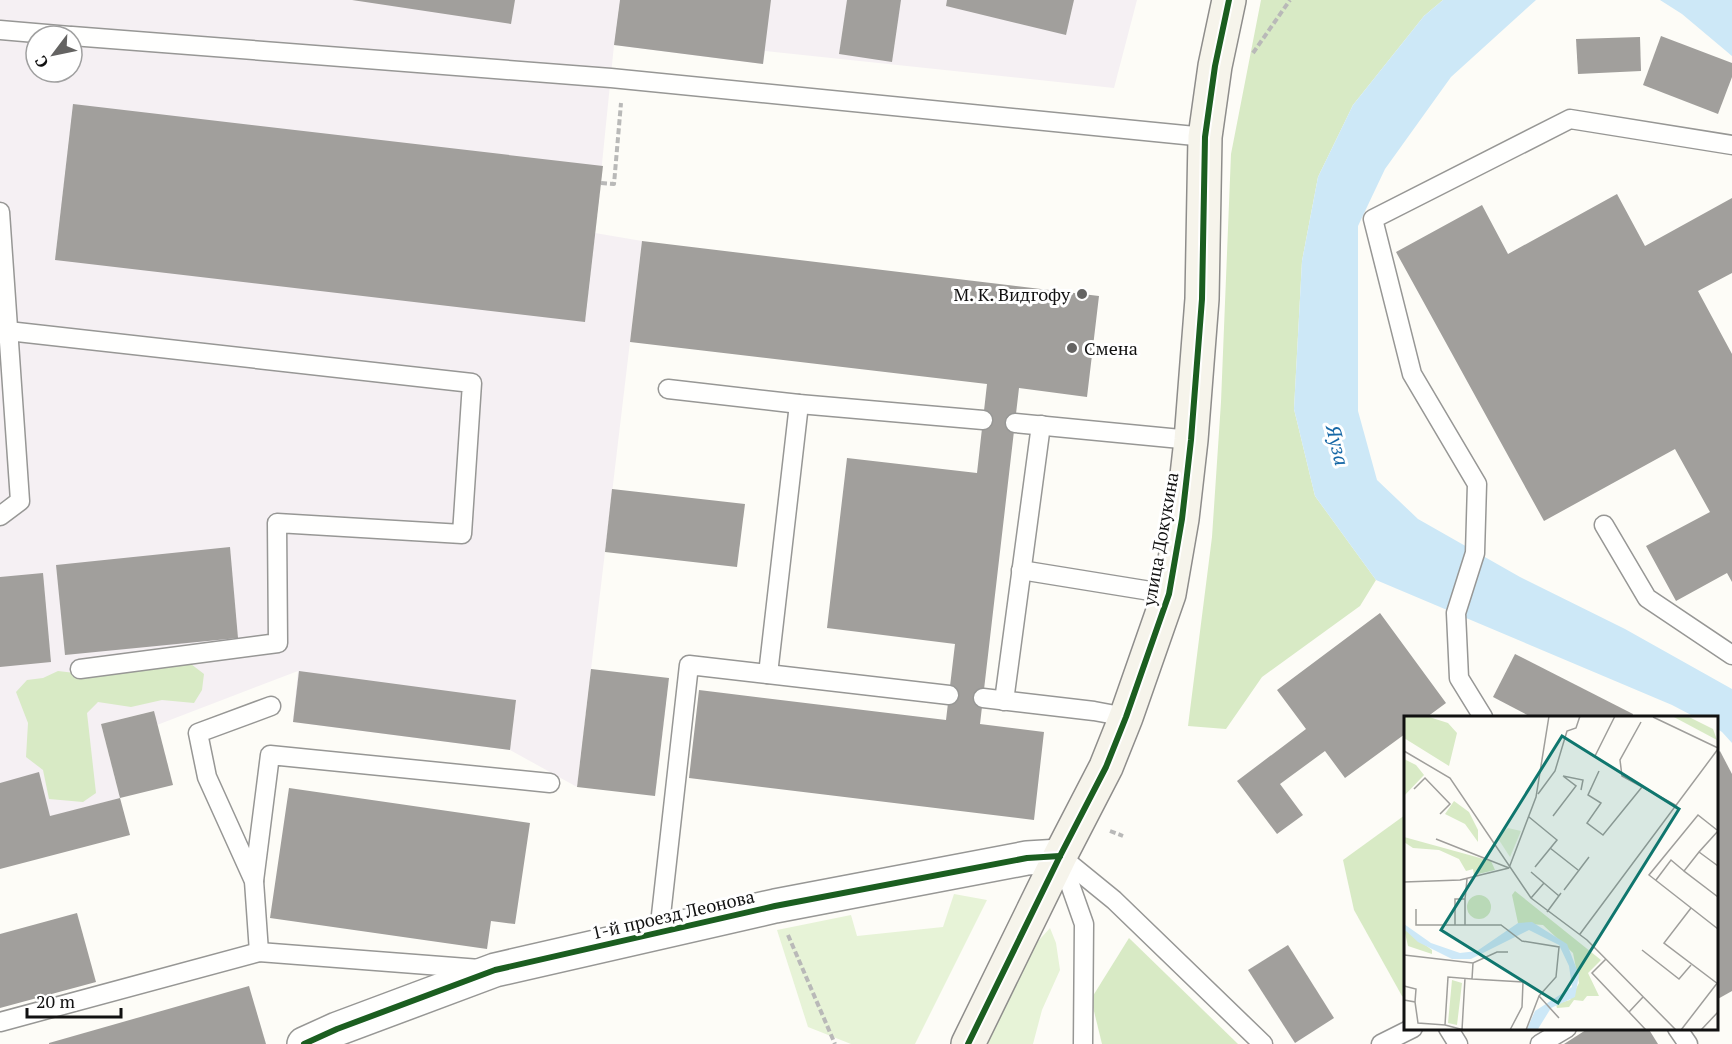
<svg xmlns="http://www.w3.org/2000/svg" width="1732" height="1044" font-family="'PT Serif',serif">
  <rect width="100%" height="100%" fill="#fdfcf7"/>
  <path fill="#f5f0f3" fill-rule="evenodd" d="M0 0H1137L1114 88 765 51 763 64 614 45 595 233 642 241 577 787 510 750 293 722 298 671 157 725 153 711 101 724 120 798 0 830ZM36 36H72V72H36Z"/>
  <g fill="#e7f3d7">
    <path d="M954 894 987 900 915 1044H851L808 1027 777 930 851 915 857 936 943 927Z"/>
    <path d="M1050 928 1056 943 1060 970 1042 1010 1033 1044H989L987 1043 1031 949Z"/>
  </g>
  <g fill="#d8eac5">
    <path d="M1261 0H1443L1424 16 1353 105 1318 177 1302 261 1294 409 1315 496 1376 580 1360 606 1262 677 1226 729 1188 726 1212 537 1221 402 1231 154Z"/>
    <path d="M174 664H191L204 674 202 690 194 703 162 700 131 707 98 702 87 713 96 793 83 802 49 799 43 770 26 757 28 723 16 692 27 680 43 678 58 671 75 673 124 667 157 669Z"/>
    <path d="M1405 815V998L1402 996 1354 910 1343 860Z"/>
    <path d="M1129 938 1238 1044H1102L1091 999Z"/>
  </g>
  <g fill="#cde8f7">
    <path d="M1443 0H1536L1451 77 1385 169 1358 226V411L1377 480 1418 519 1520 577 1625 629 1732 689V743L1722 732 1716 728V717H1695L1672 705 1376 580 1315 496 1294 409 1302 261 1318 177 1353 105 1424 16Z"/>
    <path d="M1660 0H1732V56L1682 14Z"/>
  </g>
  <g fill="#a19f9c">
    <path d="M352 0H515L511 24Z"/>
    <path d="M620 0H771L763 64 614 45Z"/>
    <path d="M847 0H901L892 62 839 54Z"/>
    <path d="M947 0H1074L1066 35 946 6Z"/>
    <path d="M1661 36 1732 63V77L1718 114 1643 85Z"/>
    <path d="M1640 37 1641 71 1578 74 1576 39Z"/>
    <path d="M73 104 603 166 585 322 55 260Z"/>
    <path d="M1617 194 1645 246 1732 198V273L1698 291 1732 354V582L1727 573 1676 601 1646 546 1710 512 1675 449 1544 521 1396 252 1482 205 1508 254Z"/>
    <path d="M642 241 1099 296 1087 397 1019 388 980 724 1044 732 1034 820 689 778 699 690 946 720 955 644 827 628 847 458 977 473 987 384 630 342Z"/>
    <path d="M612 489 745 504 737 567 605 552Z"/>
    <path d="M230 547 238 638 65 655 56 565Z"/>
    <path d="M43 573 51 662 0 667V577Z"/>
    <path d="M1380 613 1446 703 1427 717H1405V734L1345 778 1325 751 1280 784 1303 815 1277 834 1237 781 1306 729 1277 690Z"/>
    <path d="M1515 654 1633 714 1632 717H1531L1493 697Z"/>
    <path d="M591 669 669 678 655 796 577 787Z"/>
    <path d="M299 671 516 700 510 750 293 722Z"/>
    <path d="M154 711 173 785 120 798 101 724Z"/>
    <path d="M1720 751 1732 774V991L1716 1000V754Z"/>
    <path d="M39 772 50 816 120 798 130 835 0 869V783Z"/>
    <path d="M289 788 530 823 515 924 491 921 487 949 270 918Z"/>
    <path d="M77 913 96 982 0 1008V934Z"/>
    <path d="M1288 945 1334 1018 1295 1043 1248 970Z"/>
    <path d="M249 986 266 1044H49V1043Z"/>
    <path d="M1589 1028H1648L1658 1044H1564Z"/>
  </g>
  <g fill="none" stroke-linecap="round" stroke-linejoin="round">
    <defs>
      <g id="lane">
        <path d="M0 30 70 36"/>
        <path d="M72 36 611 78 1205 137"/>
        <path d="M0 212 20 501 0 516"/>
        <path d="M8 331 472 383 462 534 277 523 278 643 80 669"/>
        <path d="M668 389 799 404 983 420"/>
        <path d="M1015 423 1191 440"/>
        <path d="M1604 525 1647 598 1732 655"/>
        <path d="M1021 570 1169 594"/>
        <path d="M768 674 799 404"/>
        <path d="M983 698 1094 711 1126 717"/>
        <path d="M1004 701 1041 425"/>
        <path d="M1483 717 1459 678 1456 613 1475 553 1477 484 1412 374 1373 219 1570 119 1732 145"/>
        <path d="M1060 856 1114 900 1263 1044"/>
        <path d="M1060 856 1084 924 1083 1044"/>
        <path d="M254 881 270 755 550 783"/>
        <path d="M659 933 689 665 949 695"/>
        <path d="M259 952 254 881 207 777 198 733 271 706"/>
        <path d="M0 1022 259 952 480 969"/>
        <path d="M1448 1028 1458 1044"/>
        <path d="M1677 1028 1688 1044"/>
        <path d="M1381 1044 1413 1028"/>
        <path d="M1540 1044 1567 1028"/>
      </g>
      <path id="street" d="M304 1044 337 1029 495 970 775 906 1027 858 1060 856"/>
      <path id="secondary" d="M968 1044 1060 856 1106 767 1126 717 1169 594 1182 519 1191 440 1202 299 1205 137 1215 66 1229 0"/>
    </defs>
    <use href="#lane" stroke="#979795" stroke-width="21"/>
    <use href="#street" stroke="#979795" stroke-width="36"/>
    <use href="#secondary" stroke="#8e8d8b" stroke-width="36"/>
    <g stroke="#b9b9b8" stroke-width="4" stroke-dasharray="6 3" stroke-linecap="butt">
      <path d="M1253 53 1290 0"/>
      <path d="M601 183 614 184 621 103"/>
      <path d="M1110 831 1123 836"/>
      <path d="M788 935 835 1044"/>
    </g>
    <use href="#lane" stroke="#fffffe" stroke-width="18"/>
    <use href="#street" stroke="#fffffe" stroke-width="33"/>
    <use href="#secondary" stroke="#f6f4eb" stroke-width="33"/>
    <defs>
      <g id="cycleway">
        <path d="M304 1044 337 1029 495 970 775 906 1027 858 1060 856"/>
        <path d="M968 1044 1060 856 1106 767 1126 717 1169 594 1182 519 1191 440 1202 299 1205 137 1215 66 1229 0"/>
      </g>
    </defs>
    <use href="#cycleway" stroke="#fff" stroke-width="10"/>
    <use href="#cycleway" stroke="#1b5e20" stroke-width="6"/>
  </g>
  <g fill="#646362" stroke="#fff" stroke-width="2">
    <circle cx="1082" cy="294" r="6"/>
    <circle cx="1072" cy="348" r="6"/>
  </g>
  <g text-anchor="middle" dominant-baseline="central" stroke-width="6" stroke-linejoin="round" paint-order="stroke">
    <g font-size="18" fill="#111" stroke="#fff" text-anchor="end">
      <text x="1070" y="294">М. К. Видгофу</text>
      <text x="1084" y="348" text-anchor="start">Смена</text>
    </g>
    <g font-size="18" fill="#111" stroke="#fff">
      <text transform="translate(1160 539) rotate(-80)">улица Докукина</text>
      <text transform="translate(673 914) rotate(-13)">1-й проезд Леонова</text>
    </g>
    <g font-size="20" font-style="italic" fill="#1768a6" stroke="#fff">
      <text transform="translate(1338 445) rotate(76)">Яуза</text>
    </g>
  </g>
  <g transform="translate(1404 716)">
    <rect width="314" height="314" fill="#fdfcf7"/>
    <path d="M104 112 117 115 106 141 93 121Z" fill="#e7f3d7"/>
    <path d="M1 0H22L44 7 53 17 45 50 0 22ZM268 0H283L309 13 313 24ZM0 43 12 49 20 59 0 80ZM50 85 65 96 74 114V126L61 108 41 98ZM0 121 87 145 91 154 70 159 69 153 62 155 55 143 35 134 9 132 0 126ZM111 175 197 244 184 257 195 280H183L179 285 170 284 165 291 153 292 152 288 166 284 175 267 169 237 139 209 114 207 108 179ZM63 191a12 12 0 1 1 24 0a12 12 0 1 1-24 0ZM0 213 28 234V238L4 230ZM48 264 58 267 53 309 44 307Z" fill="#d8eac5"/>
    <path d="M128 206 163 228 175 259 171 281 147 292 134 313H123L131 295 168 271 165 250 155 229 125 214 67 243H48L14 226 0 213V208L27 227 56 237 73 235 114 207Z" fill="#cde8f7"/>
    <path fill="none" stroke="#9f9e9b" stroke-width="1.5" d="M249 1 314 32M237 6 216 44 218 60 273 90M0 35 46 62 127 182 183 224 272 314M191 40 211 0M195 55 184 79 197 87 183 107 199 119 238 71M159 60 179 64 177 74M10 73 21 62 46 88 36 98M134 78 151 55 163 15 172 12 176 0M149 100 172 70 159 60M125 101 153 124 131 151M313 114 294 99 245 159 314 213M314 115 295 136 314 150M32 123 105 152M146 132 174 154M295 136 280 155 314 181M105 152 132 81 145 0M127 156 155 180M252 164 267 144 280 155M0 166 56 164 105 152M160 174 185 141M127 182 140 167M61 183 63 163M287 192 260 227 314 268M12 193V209H97L118 225 155 231 152 261 135 280 155 302M143 196 157 177M51 209V183H61V209M176 218 314 33M238 234 275 263 287 249M0 239 69 247 93 236H104M202 243 188 257 225 296M68 263 119 266 118 291 106 314M0 270 12 273 11 286M239 281 225 296 242 314M0 284 11 286 14 307 41 309 44 261 68 263 69 247M41 309 60 314M58 314 61 262M122 314 135 280M277 314 314 266M297 314 314 296"/>
    <path fill="#0f766e" fill-opacity="0.15" stroke="#0f766e" stroke-width="3" d="M158 20 275 93 154 287 37 214Z"/>
    <rect width="314" height="314" fill="none" stroke="#111" stroke-width="3"/>
  </g>
  <g transform="translate(54 54) rotate(238)"><circle r="28" fill="#ffffff" stroke="#a0a0a0" stroke-width="1.5"/>
  <path d="M0-4.5L10 22L0 15L-10 22Z" fill="#646362"/>
  <text y="-9" font-size="16" font-weight="bold" text-anchor="middle" fill="#111111">С</text>
  </g>
  <path d="M27 1008v9h94v-9" fill="none" stroke="#111111" stroke-width="3"/>
  <text x="36" y="1008" font-size="18" fill="#111111" stroke="#ffffff" stroke-width="4.5" paint-order="stroke">20 m</text>
</svg>
